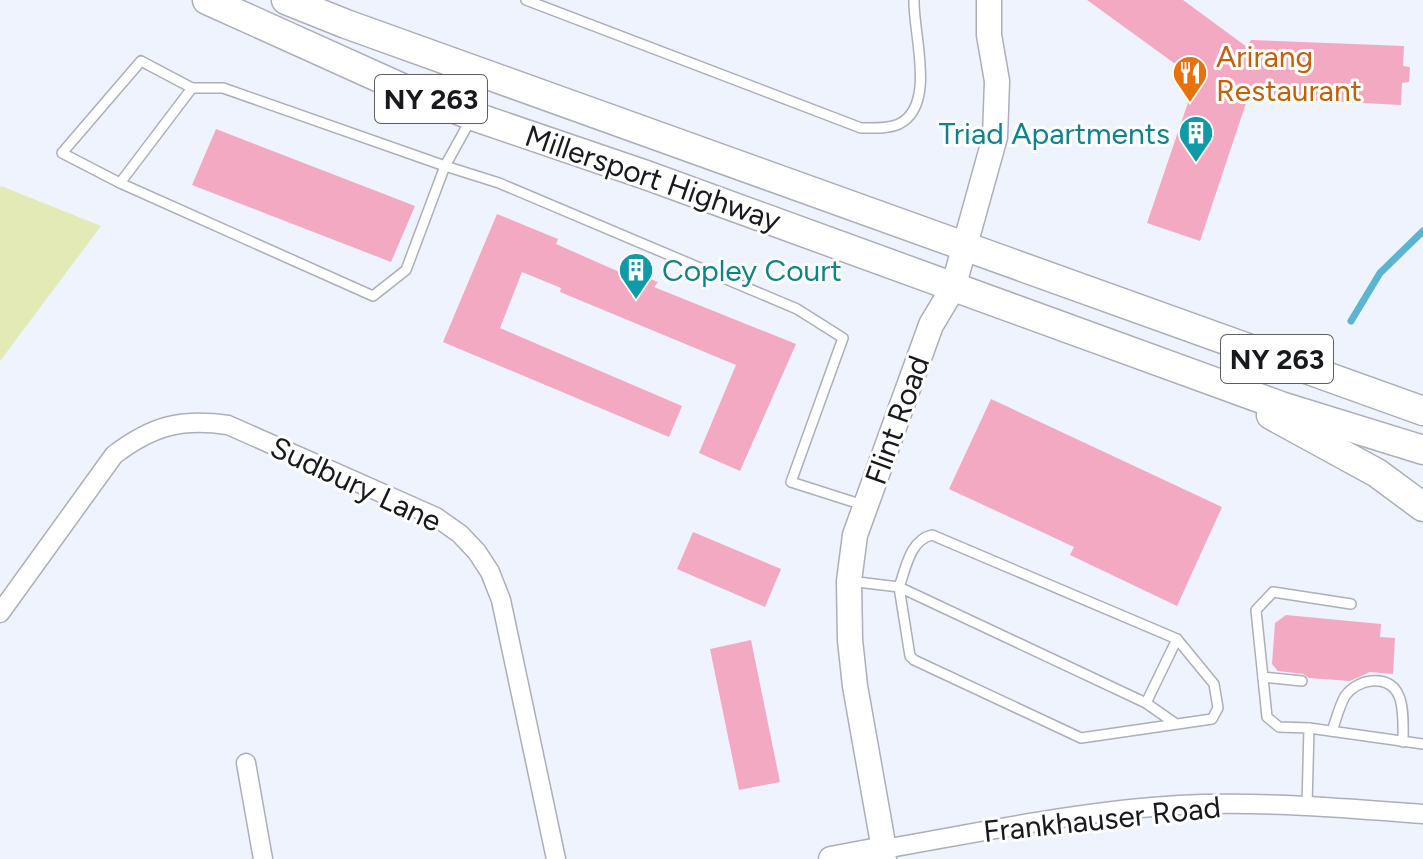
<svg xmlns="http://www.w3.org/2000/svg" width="1423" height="859" font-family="Figtree,sans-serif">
  <rect width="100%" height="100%" fill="#eff3fd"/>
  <path fill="#e3eab5" d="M1 186 101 226 0 361V188Z"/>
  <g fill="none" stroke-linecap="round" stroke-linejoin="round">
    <path stroke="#5bb4d0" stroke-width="7" d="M1351 321 1380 273 1423 231"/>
  </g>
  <g fill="#f4a9c3">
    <path d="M1087 0H1183L1247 47 1251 40 1404 46 1403 66 1410 67 1409 82 1402 83 1401 105 1248 97 1200 241 1147 223 1196 79Z"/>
    <path d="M216 129 415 206 391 262 192 185Z"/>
    <path d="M497 214 558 239 556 244 633 278 636 273 658 282 654 287 796 344 740 471 699 453 736 365 560 292 561 288 522 272 500 328 682 406 669 437 443 342Z"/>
    <path d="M991 399 1222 507 1177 606 1070 555 1074 547 949 489Z"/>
    <path d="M693 532 781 569 765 607 677 569Z"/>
    <path d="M1286 615 1381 624 1380 637 1395 638 1393 674 1370 672 1350 681 1309 678 1303 674 1278 671 1272 664 1275 623Z"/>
    <path d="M751 640 780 782 739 790 710 649Z"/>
  </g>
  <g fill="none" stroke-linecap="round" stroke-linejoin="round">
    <defs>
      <g id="lane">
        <path d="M526 0 861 128C873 128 888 129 899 124 937 105 913 34 914 0"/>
        <path d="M192 88H223L445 166 406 270 373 296 120 183Z"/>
        <path d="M471 119 445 166 499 183 797 309 843 338 791 482 863 505"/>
        <path d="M120 183 62 153 141 61 192 88"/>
        <path d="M849 581 899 587 910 656 914 660 1081 738 1212 719 1218 708 1214 684 1177 639 932 535C910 540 906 568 899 587L1146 703 1176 724"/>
        <path d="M1263 677 1302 681"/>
        <path d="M1146 703 1177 639"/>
        <path d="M1309 728 1423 744"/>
        <path d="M1332 731C1336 720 1339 707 1345 696 1351 688 1361 682 1371 681 1407 678 1403 716 1403 742"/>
        <path d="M1307 806 1309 728 1279 727 1267 717 1256 610 1273 592 1351 604"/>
      </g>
      <g id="street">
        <path d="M0 613 114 455C152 426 181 418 228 425L436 517 460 534 477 552 490 572 501 600 556 859"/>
        <path d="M246 763 263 859"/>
        <path d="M887 859 884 849C982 832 1080 811 1179 805 1261 801 1342 808 1423 814"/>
      </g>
      <path id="secondary" d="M831 859 884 849 855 686 850 640 849 581 855 535 931 325 953 288 995 137 997 81 989 35V0"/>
      <g id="primary">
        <path d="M207 0 402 88 473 116 646 175 1281 406 1423 450"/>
        <path d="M286 0 346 24 1423 411"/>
        <path d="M1271 415 1377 473 1423 507"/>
      </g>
    </defs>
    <use href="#lane" stroke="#acafb9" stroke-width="12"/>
    <use href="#street" stroke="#acafb9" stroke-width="21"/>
    <use href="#secondary" stroke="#acafb9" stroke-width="27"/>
    <use href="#primary" stroke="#acafb9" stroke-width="31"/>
    <use href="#lane" stroke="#fff" stroke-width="9"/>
    <use href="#street" stroke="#fff" stroke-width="18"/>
    <use href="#secondary" stroke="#fff" stroke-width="24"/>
    <use href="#primary" stroke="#fff" stroke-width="28"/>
  </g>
  <defs>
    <symbol id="restaurant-pin" viewBox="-11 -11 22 30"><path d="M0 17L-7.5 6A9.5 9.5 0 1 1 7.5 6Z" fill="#e8710a" stroke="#fff"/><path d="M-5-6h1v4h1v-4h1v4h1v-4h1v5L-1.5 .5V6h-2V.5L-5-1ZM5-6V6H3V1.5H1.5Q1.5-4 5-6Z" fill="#fff"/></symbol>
    <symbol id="building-pin" viewBox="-11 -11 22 30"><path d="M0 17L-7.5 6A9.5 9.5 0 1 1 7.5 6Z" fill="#0f9aa8" stroke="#fff"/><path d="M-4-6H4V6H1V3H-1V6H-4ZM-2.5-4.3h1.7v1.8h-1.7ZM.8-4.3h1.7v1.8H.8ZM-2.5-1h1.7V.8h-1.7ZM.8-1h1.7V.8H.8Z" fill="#fff"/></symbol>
  </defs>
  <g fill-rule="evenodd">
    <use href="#restaurant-pin" x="1170" y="53" width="40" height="54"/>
    <use href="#building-pin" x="1176" y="113" width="40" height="54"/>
    <use href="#building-pin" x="616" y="250" width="40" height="54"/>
  </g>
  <g text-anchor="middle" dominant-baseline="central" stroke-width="6" stroke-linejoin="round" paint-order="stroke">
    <g fill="#fff" stroke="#5d5e61" stroke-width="2">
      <rect x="375" y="75" width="112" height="48" rx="6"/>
      <rect x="1221" y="335" width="112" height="48" rx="6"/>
    </g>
    <g font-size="28" font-weight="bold" fill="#18191d">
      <text x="431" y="99">NY 263</text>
      <text x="1277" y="359">NY 263</text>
    </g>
    <g font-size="30" fill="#c56008" stroke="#fff" text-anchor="start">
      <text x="1216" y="56">Arirang<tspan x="1216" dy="34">Restaurant</tspan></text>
    </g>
    <g font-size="30" fill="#0d838f" stroke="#fff" text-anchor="end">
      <text x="1170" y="133">Triad Apartments</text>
      <text x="662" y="270" text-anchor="start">Copley Court</text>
    </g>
    <g font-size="30" fill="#18191d" stroke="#fff">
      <text transform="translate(653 178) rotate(19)">Millersport Highway</text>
      <text transform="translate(897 420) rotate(-70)">Flint Road</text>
      <text transform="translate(356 484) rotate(25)">Sudbury Lane</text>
      <text transform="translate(1102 819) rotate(-6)">Frankhauser Road</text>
    </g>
  </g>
</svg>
